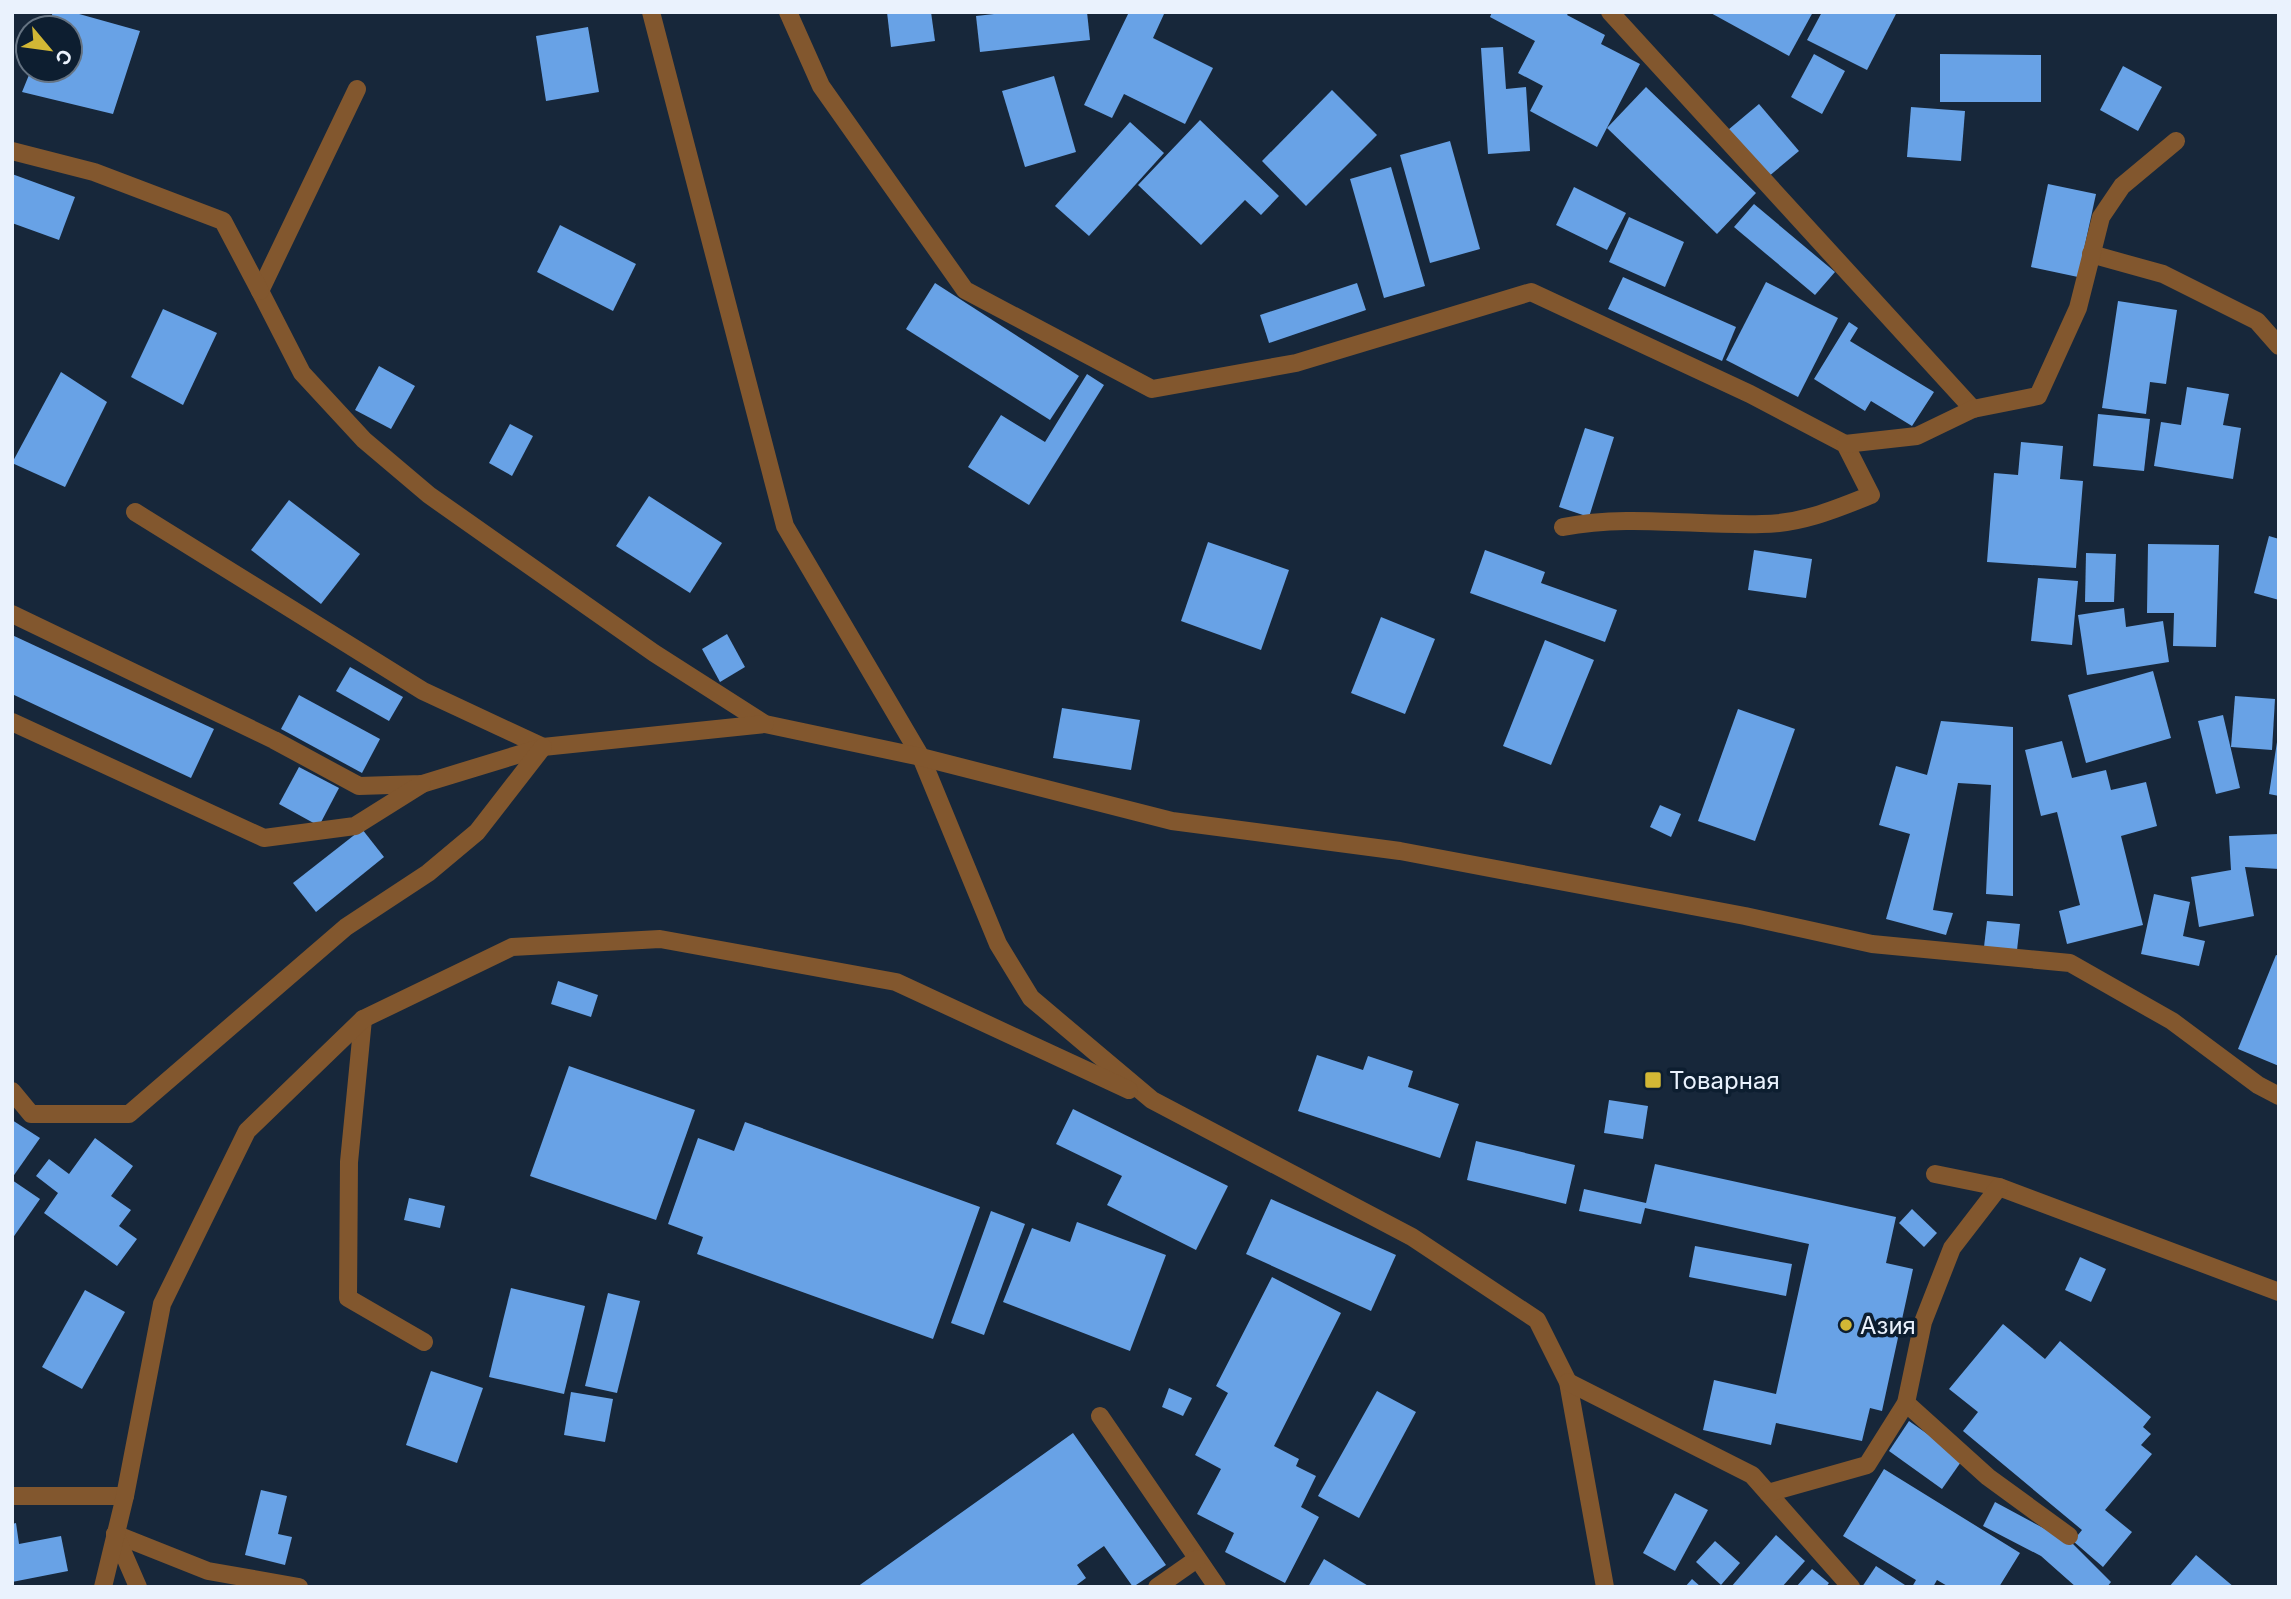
<svg xmlns="http://www.w3.org/2000/svg" width="2291" height="1599" font-family="Inter,sans-serif">
  <rect width="100%" height="100%" fill="#17273a"/>
  <g fill="#68a2e6">
    <path d="M53 12H72L140 31 113 114 22 92 31 70H70V28H47Z"/>
    <path d="M887 12H931L935 41 891 47Z"/>
    <path d="M1012 12H1087L1090 40 980 52 976 16Z"/>
    <path d="M1129 12 1164 14 1153 38 1213 68 1185 124 1124 94 1112 118 1084 105Z"/>
    <path d="M1492 12H1569L1567 15 1605 35 1601 44 1640 64 1597 147 1530 111 1543 86 1518 73 1535 41 1490 17Z"/>
    <path d="M1709 12H1813L1789 56Z"/>
    <path d="M1822 12H1897L1867 70 1807 40Z"/>
    <path d="M588 27 599 92 546 101 536 36Z"/>
    <path d="M1503 47 1506 89 1526 87 1530 151 1488 154 1481 48Z"/>
    <path d="M1814 54 1845 71 1822 114 1791 97Z"/>
    <path d="M1940 54 2041 55V102H1940Z"/>
    <path d="M2123 66 2162 87 2138 131 2100 110Z"/>
    <path d="M1054 76 1076 152 1025 167 1002 91Z"/>
    <path d="M1646 87 1756 193 1717 234 1607 128Z"/>
    <path d="M1332 90 1377 135 1306 206 1262 161Z"/>
    <path d="M1759 104 1799 151 1768 177 1728 130Z"/>
    <path d="M1911 107 1965 111 1961 161 1907 157Z"/>
    <path d="M1200 120 1279 196 1261 215 1245 200 1201 245 1138 185Z"/>
    <path d="M1130 122 1164 153 1089 236 1055 206Z"/>
    <path d="M1450 141 1480 249 1430 263 1400 155Z"/>
    <path d="M1391 167 1425 286 1384 298 1350 179Z"/>
    <path d="M12 174 75 197 59 240 12 223Z"/>
    <path d="M2048 184 2096 194 2078 277 2031 267Z"/>
    <path d="M1574 187 1626 213 1607 250 1556 225Z"/>
    <path d="M1754 204 1835 272 1815 295 1734 227Z"/>
    <path d="M1629 217 1684 242 1665 287 1609 262Z"/>
    <path d="M560 225 636 264 613 311 537 272Z"/>
    <path d="M1623 277 1736 327 1722 361 1608 309Z"/>
    <path d="M1766 282 1838 318 1798 397 1726 360Z"/>
    <path d="M935 283 1079 376 1050 420 906 329Z"/>
    <path d="M1357 283 1366 310 1269 343 1260 315Z"/>
    <path d="M2118 301 2177 310 2166 384 2150 382 2146 414 2102 408Z"/>
    <path d="M163 309 217 333 183 405 131 377Z"/>
    <path d="M1849 322 1858 328 1850 341 1934 392 1912 426 1871 401 1865 411 1814 379Z"/>
    <path d="M379 366 415 386 391 429 355 410Z"/>
    <path d="M61 372 107 402 65 487 12 463Z"/>
    <path d="M1087 374 1104 385 1029 505 968 467 1001 415 1045 442Z"/>
    <path d="M2187 387 2229 394 2223 425 2241 428 2233 479 2154 466 2161 422 2181 425Z"/>
    <path d="M2098 414 2150 419 2144 471 2093 466Z"/>
    <path d="M510 424 533 436 512 476 489 463Z"/>
    <path d="M1585 428 1614 437 1589 517 1559 507Z"/>
    <path d="M2021 442 2063 446 2060 479 2083 481 2076 568 1987 562 1994 473 2018 475Z"/>
    <path d="M649 496 722 543 690 593 616 546Z"/>
    <path d="M289 500 360 554 321 604 251 550Z"/>
    <path d="M2269 536 2279 539V600L2254 593Z"/>
    <path d="M1208 542 1289 570 1261 650 1181 621Z"/>
    <path d="M2148 544 2219 545 2216 647 2173 646 2174 613H2147Z"/>
    <path d="M1485 550 1545 572 1541 583 1617 610 1605 642 1470 593Z"/>
    <path d="M1754 550 1812 559 1806 598 1748 590Z"/>
    <path d="M2086 553 2116 554 2114 602H2085Z"/>
    <path d="M2038 578 2078 581 2072 645 2031 641Z"/>
    <path d="M2124 608 2126 627 2163 621 2169 662 2087 675 2078 615Z"/>
    <path d="M1381 617 1435 639 1405 714 1351 693Z"/>
    <path d="M727 634 745 667 720 682 702 649Z"/>
    <path d="M12 635 214 729 191 778 12 694Z"/>
    <path d="M1545 640 1594 660 1551 765 1503 746Z"/>
    <path d="M350 667 403 697 389 721 336 691Z"/>
    <path d="M2153 671 2171 738 2086 763 2068 695Z"/>
    <path d="M299 695 380 739 362 773 281 729Z"/>
    <path d="M2235 696 2275 699 2272 750 2231 747Z"/>
    <path d="M1062 708 1140 720 1131 770 1053 758Z"/>
    <path d="M1738 709 1795 729 1755 841 1698 821Z"/>
    <path d="M2223 715 2240 788 2216 794 2198 721Z"/>
    <path d="M1941 721 2013 727V896L1986 894 1991 785 1958 783 1933 910 1953 913 1946 935 1886 919 1910 834 1879 825 1896 766 1927 775Z"/>
    <path d="M2062 741 2072 778 2106 770 2111 790 2146 782 2157 826 2121 836 2143 925 2067 944 2059 911 2080 905 2057 812 2041 816 2025 750Z"/>
    <path d="M2277 742H2279V796L2269 794Z"/>
    <path d="M299 767 339 788 319 826 279 804Z"/>
    <path d="M1660 805 1681 814 1671 837 1650 827Z"/>
    <path d="M362 829 384 857 316 912 293 883Z"/>
    <path d="M2279 834V869L2245 867 2254 916 2199 927 2191 877 2231 870 2229 836Z"/>
    <path d="M2154 894 2190 902 2183 936 2205 941 2199 966 2141 954Z"/>
    <path d="M1987 921 2020 924 2017 950 1984 947Z"/>
    <path d="M2276 955 2279 956V1066L2238 1049Z"/>
    <path d="M558 981 598 995 591 1017 551 1004Z"/>
    <path d="M1317 1055 1363 1070 1368 1056 1413 1071 1408 1087 1459 1104 1440 1158 1298 1111Z"/>
    <path d="M569 1066 695 1110 656 1220 530 1176Z"/>
    <path d="M1609 1100 1648 1106 1643 1139 1604 1133Z"/>
    <path d="M1073 1109 1228 1186 1196 1250 1107 1205 1122 1176 1056 1144Z"/>
    <path d="M12 1120 40 1138 12 1178Z"/>
    <path d="M745 1122 980 1207 933 1339 697 1254 703 1237 668 1224 698 1138 734 1151Z"/>
    <path d="M95 1138 133 1166 111 1196 131 1210 119 1226 137 1239 117 1266 44 1213 58 1193 36 1176 49 1159 69 1174Z"/>
    <path d="M1476 1141 1575 1165 1566 1204 1467 1180Z"/>
    <path d="M1655 1164 1896 1217 1886 1263 1913 1269 1882 1411 1870 1408 1862 1441 1776 1423 1771 1445 1703 1430 1714 1380 1776 1394 1809 1244 1645 1208 1641 1224 1579 1211 1584 1189 1646 1203Z"/>
    <path d="M12 1180 40 1199 12 1239Z"/>
    <path d="M409 1198 445 1206 440 1228 404 1220Z"/>
    <path d="M1271 1199 1396 1255 1371 1311 1246 1254Z"/>
    <path d="M1912 1209 1937 1233 1924 1247 1899 1223Z"/>
    <path d="M991 1211 1025 1224 984 1335 951 1323Z"/>
    <path d="M1077 1222 1166 1255 1130 1351 1003 1302 1032 1228 1070 1242Z"/>
    <path d="M1695 1246 1792 1264 1786 1296 1689 1277Z"/>
    <path d="M2080 1257 2106 1269 2091 1302 2065 1290Z"/>
    <path d="M1272 1277 1341 1313 1274 1446 1299 1459 1296 1466 1316 1476 1301 1507 1319 1517 1285 1583 1225 1552 1234 1533 1197 1514 1221 1469 1195 1455 1228 1393 1216 1386Z"/>
    <path d="M511 1288 585 1306 564 1394 489 1377Z"/>
    <path d="M85 1290 125 1312 82 1389 42 1367Z"/>
    <path d="M608 1293 640 1301 617 1393 585 1386Z"/>
    <path d="M2003 1324 2045 1359 2060 1341 2151 1417 2143 1427 2151 1434 2141 1445 2152 1454 2105 1510 2132 1532 2103 1567 2073 1541 2082 1530 1963 1431 1978 1412 1949 1389Z"/>
    <path d="M431 1371 483 1388 457 1463 406 1445Z"/>
    <path d="M1169 1388 1192 1398 1183 1416 1162 1407Z"/>
    <path d="M1377 1391 1416 1412 1359 1518 1318 1496Z"/>
    <path d="M571 1392 613 1399 605 1442 564 1435Z"/>
    <path d="M1909 1421 1963 1459 1942 1489 1889 1451Z"/>
    <path d="M1073 1433 1166 1565 1133 1587 1104 1546 1077 1565 1086 1578 1074 1587H857Z"/>
    <path d="M1884 1469 2020 1553 1999 1587H1949L1937 1580 1933 1587H1912L1916 1580 1843 1536Z"/>
    <path d="M261 1490 287 1496 278 1534 292 1537 285 1565 245 1555Z"/>
    <path d="M1675 1493 1708 1510 1675 1571 1643 1553Z"/>
    <path d="M1995 1502 2073 1544 2111 1582 2107 1587H2076L2041 1556 1983 1526Z"/>
    <path d="M16 1523 19 1544 61 1536 68 1571 12 1582V1524Z"/>
    <path d="M1776 1535 1805 1561 1782 1587H1731Z"/>
    <path d="M1715 1541 1740 1563 1721 1585 1696 1562Z"/>
    <path d="M2196 1555 2234 1587H2169Z"/>
    <path d="M1324 1559 1370 1587H1308Z"/>
    <path d="M1876 1566 1905 1585 1904 1587H1862Z"/>
    <path d="M1812 1569 1829 1583 1826 1587H1796Z"/>
    <path d="M1692 1579 1701 1587H1685Z"/>
  </g>
  <g fill="none" stroke-linecap="round" stroke-linejoin="round">
    <g stroke="#82572e" stroke-width="18">
      <path d="M651 12 785 526 921 757 998 944 1031 998 1152 1100 1412 1237 1537 1320 1568 1382 1605 1587"/>
      <path d="M788 12 821 86 965 290 1152 389 1296 363 1531 292 1750 394 1845 444 1871 495C1836 509 1801 524 1762 524 1695 526 1629 514 1563 527"/>
      <path d="M1610 12 1973 409"/>
      <path d="M357 89 260 291 302 373 364 440 429 495 654 653 765 724 921 757 1172 821 1400 851 1745 916 1872 944 2070 963 2172 1021 2258 1085 2279 1096"/>
      <path d="M12 151 94 172 223 221 260 291"/>
      <path d="M2091 254 2163 274 2257 321 2279 346"/>
      <path d="M1845 444 1917 436 1973 409 2038 396 2078 308 2101 217 2122 186 2176 141"/>
      <path d="M135 512 423 691 543 747"/>
      <path d="M12 614 274 740 359 786 422 784 543 747 765 724"/>
      <path d="M12 722 264 838 355 826 422 784"/>
      <path d="M363 1019 349 1162 348 1298 424 1342"/>
      <path d="M12 1091 31 1114H129L346 927 428 873 477 832 543 747"/>
      <path d="M1935 1174 1999 1187 2279 1292"/>
      <path d="M1568 1382 1752 1475 1851 1587"/>
      <path d="M1906 1403 1988 1477 2069 1536"/>
      <path d="M1100 1416 1217 1587"/>
      <path d="M1768 1493 1867 1465 1906 1403 1923 1322 1952 1248 1999 1187"/>
      <path d="M12 1496H125"/>
      <path d="M115 1534 208 1571 299 1587"/>
      <path d="M115 1534 138 1587"/>
      <path d="M103 1587 125 1496 162 1304 247 1131 363 1019 512 947 660 939 896 982 1129 1090"/>
      <path d="M1157 1587 1197 1559"/>
    </g>
  </g>
  <g fill="#d2b735" stroke="#0d1e30" stroke-width="2.5">
    <rect x="1644" y="1071" width="18" height="18" rx="3.5"/>
    <circle cx="1846" cy="1325" r="7"/>
  </g>
  <g text-anchor="middle" dominant-baseline="central" stroke-width="7" stroke-linejoin="round" paint-order="stroke">
    <g font-size="24" fill="#eaf2fd" stroke="#0d1e30" text-anchor="start">
      <text x="1669" y="1080">Товарная</text>
      <text x="1860" y="1325">Азия</text>
    </g>
  </g>
  <rect width="2291" height="1599" fill="none" stroke="#eaf2fd" stroke-width="28"/>
  <g transform="translate(49 49) rotate(119)"><circle r="33" fill="#0d1e30" stroke="#657382" stroke-width="2"/>
  <path d="M0-5L12 26L0 18L-12 26Z" fill="#d2b735"/>
  <text y="-10" font-size="19" font-weight="bold" text-anchor="middle" fill="#eaf2fd">С</text>
  </g>
</svg>
